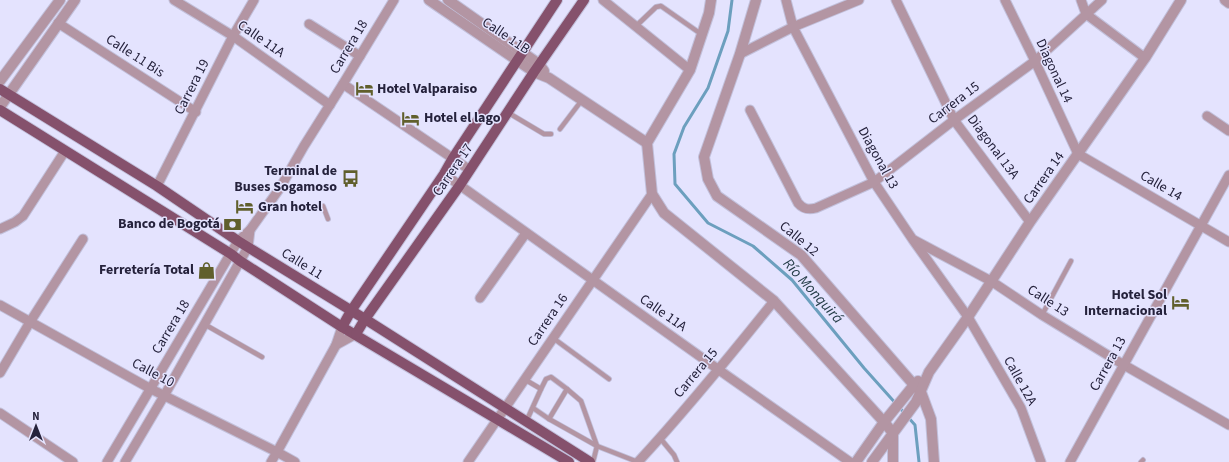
<svg xmlns="http://www.w3.org/2000/svg" width="1229" height="462" font-family="'Source Sans 3',sans-serif">
  <rect width="100%" height="100%" fill="#e4e3fe"/>
  <g fill="none" stroke-linecap="round" stroke-linejoin="round">
    <path stroke="#6c9fbe" stroke-width="3" d="M732 0 728 31 708 88 684 127 674 154 675 184 708 223 753 246 792 280 864 368 915 425 919 462"/>
    <defs>
      <g id="service">
        <path d="M635 27 656 7 661 6 701 34"/>
        <path d="M507 112 544 134H551"/>
        <path d="M560 129 582 100"/>
        <path d="M323 206 328 219"/>
        <path d="M1042 315 1071 261"/>
        <path d="M204 324 262 357"/>
        <path d="M553 338 609 379"/>
        <path d="M524 379 541 389 526 422"/>
        <path d="M541 389 546 379 551 377 567 389 581 401 597 446 593 462"/>
        <path d="M533 408 549 419 597 446 638 462"/>
        <path d="M549 419 567 389"/>
        <path d="M660 438 674 455 677 462"/>
        <path d="M1141 462 1143 460"/>
      </g>
      <g id="minor">
        <path d="M174 0 233 36 330 105"/>
        <path d="M603 0 690 70"/>
        <path d="M786 0 793 27 874 182 913 240 968 317 1021 408 1041 462"/>
        <path d="M896 0 954 120 1030 222"/>
        <path d="M1005 0 1035 61 1078 154 1229 242"/>
        <path d="M1081 0 1086 14 1145 58"/>
        <path d="M58 23 196 112"/>
        <path d="M309 24 360 56"/>
        <path d="M740 54 793 27 859 0"/>
        <path d="M343 84 470 170"/>
        <path d="M750 110 798 203C803 209 808 210 816 208L874 182 954 120 1035 61 1102 0"/>
        <path d="M1207 116 1229 131"/>
        <path d="M444 174C579 271 714 367 850 462"/>
        <path d="M157 186 233 36 254 0"/>
        <path d="M0 229 15 222 23 216 65 151"/>
        <path d="M914 240 991 281 1042 315 1124 365 1229 425"/>
        <path d="M480 298 526 233"/>
        <path d="M0 305 151 389 277 452 295 462"/>
        <path d="M336 345 356 334"/>
        <path d="M0 373 30 322 83 239"/>
        <path d="M0 413 73 462"/>
        <path d="M107 462 238 241 250 230 280 188 304 146 343 84 394 0"/>
        <path d="M125 462 164 396 248 247 250 230"/>
        <path d="M271 462 277 452 336 345 342 327"/>
        <path d="M468 462 652 194"/>
        <path d="M638 462C686 410 730 356 774 301"/>
        <path d="M1070 462 1229 175"/>
      </g>
      <g id="tertiary">
        <path d="M429 0 534 72 549 78 647 143"/>
        <path d="M448 0 539 64 544 71"/>
        <path d="M711 0 709 13 690 70 647 143 652 194 664 213 774 301 884 422 893 433V462"/>
        <path d="M756 0 740 54 704 157 708 179 717 196 801 255 914 385 921 392 931 419 934 462"/>
        <path d="M1225 0 1229 3"/>
        <path d="M0 81 60 0"/>
        <path d="M0 107 75 0"/>
        <path d="M856 462 884 422 914 385 918 381"/>
        <path d="M872 462 916 402 929 372 968 317 1030 222 1145 58 1181 0"/>
      </g>
      <g id="primary">
        <path d="M0 89 157 186 238 241 365 319 590 462"/>
        <path d="M0 110 231 254 240 261 342 327 569 462"/>
        <path d="M342 327 351 311 444 174 453 158 557 0"/>
        <path d="M356 334 365 319 460 185 534 72 584 0"/>
      </g>
    </defs>
    <use href="#service" stroke="#c2c0db" stroke-width="6"/>
    <use href="#minor" stroke="#c2c0db" stroke-width="11"/>
    <use href="#tertiary" stroke="#c2c0db" stroke-width="12"/>
    <use href="#primary" stroke="#c2c0db" stroke-width="12"/>
    <use href="#service" stroke="#b395a3" stroke-width="4.5"/>
    <use href="#minor" stroke="#b395a3" stroke-width="9"/>
    <use href="#tertiary" stroke="#b395a3" stroke-width="10"/>
    <use href="#primary" stroke="#85516c" stroke-width="10"/>
  </g>
  <defs>
    <symbol id="hotel-bare" viewBox="-9 -9 18 18"><path d="M-6-4.5h1.5V1H6V5H4.5V3h-9V5H-6ZM-4 0a1.8 1.8 0 1 1 3.6 0ZM.5 0V-2.5h3Q6-2.5 6 0Z" fill="#605f2c" stroke="#e4e3fe" stroke-width="2.5" paint-order="stroke"/></symbol>
    <symbol id="bus-bare" viewBox="-9 -9 18 18"><path d="M-5-6H5V4H4V6H2V4H-2V6H-4V4H-5ZM-3.5-4V0h7V-4ZM-3.5 1.2v1.5H-2V1.2ZM2 1.2v1.5H3.5V1.2Z" fill="#605f2c" stroke="#e4e3fe" stroke-width="2.5" paint-order="stroke"/></symbol>
    <symbol id="bank-bare" viewBox="-9 -9 18 18"><path d="M-6-4H6V4H-6ZM0-2.3a2.3 2.3 0 1 0 0 4.6a2.3 2.3 0 1 0 0-4.6Z" fill="#605f2c" stroke="#e4e3fe" stroke-width="2.5" paint-order="stroke"/></symbol>
    <symbol id="shop-bare" viewBox="-9 -9 18 18"><path d="M-5-2.5h2.3a2.7 3.5 0 0 1 5.4 0H5L5.5 6h-11ZM-1.5-2.5h3a1.5 2.3 0 0 0-3 0Z" fill="#605f2c" stroke="#e4e3fe" stroke-width="2.5" paint-order="stroke"/></symbol>
  </defs>
  <g fill-rule="evenodd">
    <use href="#hotel-bare" x="352" y="76" width="25" height="25"/>
    <use href="#hotel-bare" x="398" y="106" width="25" height="25"/>
    <use href="#bus-bare" x="338" y="166" width="25" height="25"/>
    <use href="#hotel-bare" x="232" y="194" width="25" height="25"/>
    <use href="#bank-bare" x="220" y="212" width="25" height="25"/>
    <use href="#shop-bare" x="194" y="258" width="25" height="25"/>
    <use href="#hotel-bare" x="1168" y="290" width="25" height="25"/>
  </g>
  <g text-anchor="middle" dominant-baseline="central" stroke-width="3" stroke-linejoin="round" paint-order="stroke">
    <g font-size="14" fill="#25223c" stroke="#e4e3fe">
      <text transform="translate(506 36) rotate(34)">Calle 11B</text>
      <text transform="translate(261 39) rotate(35)">Calle 11A</text>
      <text transform="translate(349 47) rotate(-59)">Carrera 18</text>
      <text transform="translate(135 56) rotate(33)">Calle 11 Bis</text>
      <text transform="translate(1054 71) rotate(65)">Diagonal 14</text>
      <text transform="translate(192 87) rotate(-63)">Carrera 19</text>
      <text transform="translate(954 103) rotate(-37)">Carrera 15</text>
      <text transform="translate(993 147) rotate(53)">Diagonal 13A</text>
      <text transform="translate(878 158) rotate(61)">Diagonal 13</text>
      <text transform="translate(453 170) rotate(-56)">Carrera 17</text>
      <text transform="translate(1044 178) rotate(-55)">Carrera 14</text>
      <text transform="translate(1161 186) rotate(30)">Calle 14</text>
      <text transform="translate(799 239) rotate(40)">Calle 12</text>
      <text transform="translate(302 264) rotate(32)">Calle 11</text>
      <text transform="translate(1048 301) rotate(33)">Calle 13</text>
      <text transform="translate(663 313) rotate(35)">Calle 11A</text>
      <text transform="translate(548 320) rotate(-56)">Carrera 16</text>
      <text transform="translate(171 327) rotate(-59)">Carrera 18</text>
      <text transform="translate(1108 364) rotate(-61)">Carrera 13</text>
      <text transform="translate(153 373) rotate(28)">Calle 10</text>
      <text transform="translate(696 373) rotate(-50)">Carrera 15</text>
      <text transform="translate(1020 381) rotate(61)">Calle 12A</text>
    </g>
    <g font-size="14" font-weight="bold" fill="#25223c" stroke="#e4e3fe" text-anchor="end">
      <text x="377" y="89" text-anchor="start">Hotel Valparaiso</text>
      <text x="424" y="118" text-anchor="start">Hotel el lago</text>
      <text x="337" y="171">Terminal de<tspan x="337" dy="16">Buses Sogamoso</tspan></text>
      <text x="258" y="207" text-anchor="start">Gran hotel</text>
      <text x="220" y="224">Banco de Bogotá</text>
      <text x="194" y="270">Ferretería Total</text>
      <text x="1167" y="295">Hotel Sol<tspan x="1167" dy="16">Internacional</tspan></text>
    </g>
    <g font-size="15" font-style="italic" fill="#253d48" stroke="#e4e3fe">
      <text transform="translate(813 291) rotate(48)">Río Monquirá</text>
    </g>
  </g>
  <g transform="translate(36 426)" stroke="#e4e3fe" stroke-width="3" paint-order="stroke">
  <path d="M0-3L7 15L0 10L-7 15Z" fill="#25223c"/>
  <text y="-6" font-size="11" font-weight="bold" text-anchor="middle" fill="#25223c">N</text>
  </g>
</svg>
